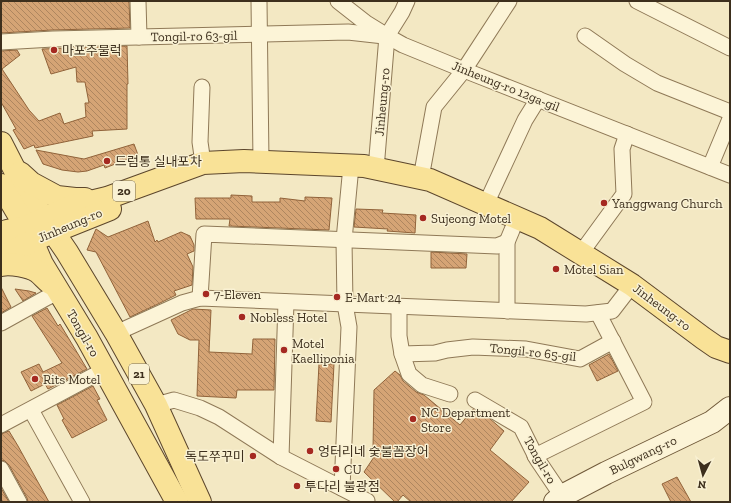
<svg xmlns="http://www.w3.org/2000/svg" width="731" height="503" font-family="'Zilla Slab','Noto Sans KR',serif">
  <defs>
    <pattern id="building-back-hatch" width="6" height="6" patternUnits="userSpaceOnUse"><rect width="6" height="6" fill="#d5a475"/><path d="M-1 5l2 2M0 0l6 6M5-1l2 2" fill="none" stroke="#ae865f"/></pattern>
  </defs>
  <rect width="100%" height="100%" fill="#f3e8c3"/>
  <g fill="url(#building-back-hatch)" stroke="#91633a">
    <path d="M1 1H129L130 28 52 30 1 33Z"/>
    <path d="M127 46 128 84H127V129L92 131 93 136 35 148 34 145 24 149 13 130 16 129 1 102V51L17 50 20 55 2 69 29 110 39 121 60 113 64 124 86 117 85 103H89L85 82H77L76 67 51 74 42 49Z"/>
    <path d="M134 144 138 155 105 168 104 165 87 171 78 172 62 170 43 164 36 150 84 159Z"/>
    <path d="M231 195 252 196V202H280V198L305 201V197L332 198 329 230 229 226 230 219H196L195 198H231Z"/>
    <path d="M356 209 383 210 382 213 416 215 415 233 387 231 388 229 354 227Z"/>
    <path d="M148 221 155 242 157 240 158 242 181 232 190 236 194 245V251L187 254 193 267 192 285 174 291 176 295 158 304 130 317 96 252 87 250 96 229 108 237Z"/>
    <path d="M431 252 467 254 466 268H431Z"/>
    <path d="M1 287 11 307 1 313Z"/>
    <path d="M15 289 29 291 36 293 23 301Z"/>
    <path d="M47 308 58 326 60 324 87 369 48 389 45 384 31 391 21 372 39 364 43 372 62 363 32 316Z"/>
    <path d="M193 309 211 310 209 352 252 354 253 339H275L274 390H237L236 398 197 396 199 340H190L178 334 171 320Z"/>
    <path d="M609 354 618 371 597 381 589 365Z"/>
    <path d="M319 364H334L331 422 316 421Z"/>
    <path d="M395 371 400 375 403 381 416 392 424 395 460 425 473 409 489 418 504 431 490 450 529 482 511 502H411L403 495 397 502H395L364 472 374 457 373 449 374 390Z"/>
    <path d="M93 386 100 399 97 400 107 420 72 438 62 420 64 419 57 405Z"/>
    <path d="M9 431 18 446 49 502H28L27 498 9 465 5 461 1 460V434Z"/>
    <path d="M677 477 691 502H671L662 484Z"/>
    <path d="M1 488 9 502H1Z"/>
  </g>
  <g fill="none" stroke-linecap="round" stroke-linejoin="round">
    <defs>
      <g id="street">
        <path d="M138 1 139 37"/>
        <path d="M259 1 261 162"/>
        <path d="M338 1 366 23 387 36 403 45 474 74 730 175"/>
        <path d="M637 1 730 48"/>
        <path d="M585 36 625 64 657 83 730 112"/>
        <path d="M1 42 53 39 348 32 384 36"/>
        <path d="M202 87 200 142 203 163"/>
        <path d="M710 167 730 119"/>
        <path d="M376 169 387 36 402 12 407 1"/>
        <path d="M421 178 434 107 464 70 509 1"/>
        <path d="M486 204 525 120 538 99"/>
        <path d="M581 253 624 194 622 149 627 134"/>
        <path d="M200 298 204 234 497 246 507 242"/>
        <path d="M399 307V336L402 354 409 374 422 385 450 394"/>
        <path d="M507 311V242L517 218"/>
        <path d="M1 323 46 298 59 292"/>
        <path d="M116 333 182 303 200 298 586 314 612 311 632 285"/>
        <path d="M402 354 435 353 447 350 473 347 526 349 580 359 613 341"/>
        <path d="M475 400 521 427 537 459 562 496V502"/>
        <path d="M156 405 174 400 200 408 219 417 281 457 367 501V502"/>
        <path d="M31 410 82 502"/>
        <path d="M1 425 104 370"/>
        <path d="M535 456 644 402 598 313"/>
        <path d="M281 457 286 302"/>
        <path d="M1 469 19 502"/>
        <path d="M342 488 349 327 345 304 344 240 351 166"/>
      </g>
      <path id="secondary" d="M555 502 562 496 606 473 712 422 730 408"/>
      <g id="primary">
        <path d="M1 143 26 192 67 252 116 333 156 405 200 502"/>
        <path d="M20 173 31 183 57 197 75 199H85"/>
        <path d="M1 185 26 227 42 264 87 338 177 502"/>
        <path d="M1 235 7 231 26 227 70 207 107 198 203 163 244 161 364 166 430 180 540 228 632 285 703 338 716 347 730 352"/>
        <path d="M1 257 32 241 53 232 110 209"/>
        <path d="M1 265C10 263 30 266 38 272 42 275 46 280 50 283"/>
      </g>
    </defs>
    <use href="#street" stroke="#8f7957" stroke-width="17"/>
    <use href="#secondary" stroke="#715a3a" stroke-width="24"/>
    <use href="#primary" stroke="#5c462c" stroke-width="24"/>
    <use href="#street" stroke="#fcf4d7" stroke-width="15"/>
    <use href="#secondary" stroke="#fcf4d7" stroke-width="22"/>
    <use href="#primary" stroke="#f9e297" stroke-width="22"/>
  </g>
  <g fill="#a52921" stroke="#f9f1d3" stroke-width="1.5">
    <circle cx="54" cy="50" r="4"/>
    <circle cx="107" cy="161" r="4"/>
    <circle cx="604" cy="203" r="4"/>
    <circle cx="423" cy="218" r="4"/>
    <circle cx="556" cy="269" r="4"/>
    <circle cx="206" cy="294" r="4"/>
    <circle cx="337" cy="297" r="4"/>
    <circle cx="242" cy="317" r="4"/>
    <circle cx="284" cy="350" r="4"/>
    <circle cx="35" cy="379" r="4"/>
    <circle cx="413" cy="419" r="4"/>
    <circle cx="310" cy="451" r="4"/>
    <circle cx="253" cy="456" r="4"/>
    <circle cx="336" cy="469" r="4"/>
    <circle cx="297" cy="486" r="4"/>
  </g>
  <g text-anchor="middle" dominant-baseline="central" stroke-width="3" stroke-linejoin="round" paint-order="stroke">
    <g fill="#f9f1d3" stroke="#756954" stroke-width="1">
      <rect x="113" y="181" width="22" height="20" rx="3"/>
      <rect x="129" y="364" width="20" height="20" rx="3"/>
    </g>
    <g font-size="12" font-weight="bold" fill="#3d2f1d">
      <text x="124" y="191">20</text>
      <text x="139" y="374">21</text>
    </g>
    <g font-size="13" fill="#3d2f1d" stroke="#f9f1d3">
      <text transform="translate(194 36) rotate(-1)">Tongil-ro 63-gil</text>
      <text transform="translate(506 86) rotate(22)">Jinheung-ro 12ga-gil</text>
      <text transform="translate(382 102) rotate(-85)">Jinheung-ro</text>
      <text transform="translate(70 225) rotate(-23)">Jinheung-ro</text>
      <text transform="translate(662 307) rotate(37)">Jinheung-ro</text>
      <text transform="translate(83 333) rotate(60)">Tongil-ro</text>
      <text transform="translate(533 352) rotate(6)">Tongil-ro 65-gil</text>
      <text transform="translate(643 455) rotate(-26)">Bulgwang-ro</text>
      <text transform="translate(540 460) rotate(60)">Tongil-ro</text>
    </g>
    <g font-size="13" fill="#3d2f1d" stroke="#f9f1d3" text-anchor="start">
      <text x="62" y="50">마포주물럭</text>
      <text x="115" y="161">드럼통 실내포차</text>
      <text x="612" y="203">Yanggwang Church</text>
      <text x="431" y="218">Sujeong Motel</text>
      <text x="564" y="269">Motel Sian</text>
      <text x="214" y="294">7-Eleven</text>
      <text x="345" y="297">E-Mart 24</text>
      <text x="250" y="317">Nobless Hotel</text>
      <text x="292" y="343">Motel<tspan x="292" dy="15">Kaelliponia</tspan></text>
      <text x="43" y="379">Rits Motel</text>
      <text x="421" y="412">NC Department<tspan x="421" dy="15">Store</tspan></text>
      <text x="318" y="451">엉터리네 숯불꼼장어</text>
      <text x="245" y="456" text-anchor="end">독도쭈꾸미</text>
      <text x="344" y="469">CU</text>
      <text x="305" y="486">투다리 불광점</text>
    </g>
  </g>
  <rect width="731" height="503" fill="none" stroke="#3d2f1d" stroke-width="4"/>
  <g transform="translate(703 475) rotate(186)" stroke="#f9f1d3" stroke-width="3" paint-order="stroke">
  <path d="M0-3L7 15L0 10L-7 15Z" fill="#3d2f1d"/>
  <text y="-6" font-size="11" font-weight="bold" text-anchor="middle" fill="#3d2f1d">N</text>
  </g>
</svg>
